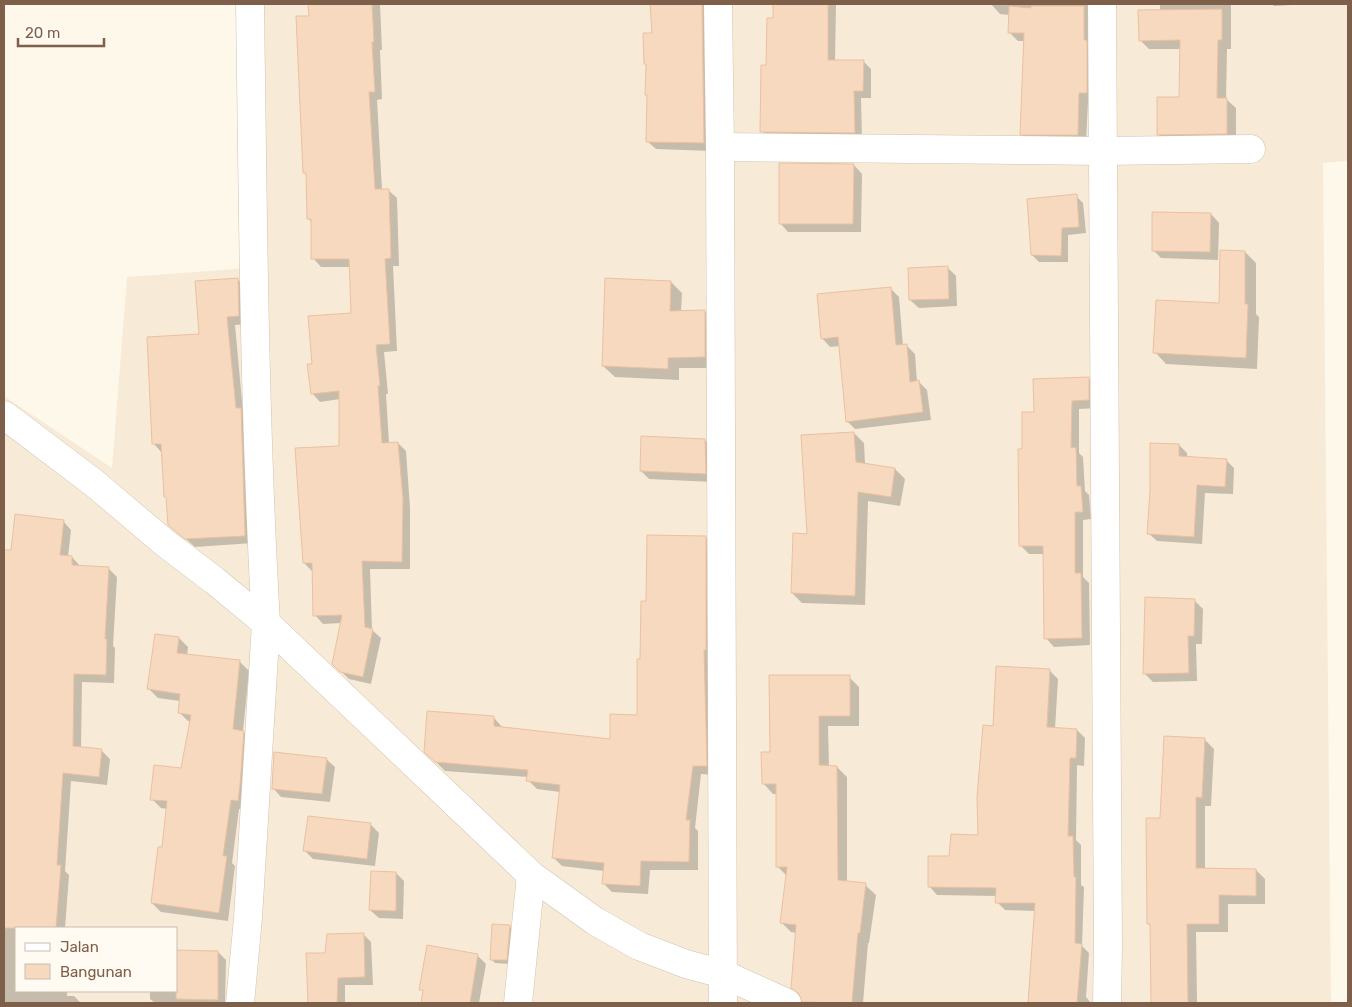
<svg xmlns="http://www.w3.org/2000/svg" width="1352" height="1007" font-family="Rubik,sans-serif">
  <rect width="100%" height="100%" fill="#fef8ea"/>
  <path fill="#f7ebd8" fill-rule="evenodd" d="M244 4H1348V161L1323 163 1331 1003H4V396L112 468 127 277 249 268ZM16 928H176V991H16Z"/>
  <g fill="#0003">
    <path d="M310 4H380L382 50H380L382 99 377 100 382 190H388L397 198 399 266H393L397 351 384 352 388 394H386L389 443H398L406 451 410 508V569H370L372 630 381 638 371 684 349 679 333 664 341 623 323 624 315 615 312 571 304 563 340 447V399L320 402 312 393 313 365 353 314 350 267H321L313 258 312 223 308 218 307 176 304 172Z"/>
    <path d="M651 4H713L712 151 656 149 647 141V65L646 64 653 34Z"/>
    <path d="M774 4H836L835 61H863L871 69V98H861L862 140 770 139 762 131 768 66 774 19Z"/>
    <path d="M991 4H1092L1095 102 1088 101 1086 143H1030L1021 134 1025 41H1018L1009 32 1010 15 1000 14Z"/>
    <path d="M1160 4H1231V49H1227L1226 99 1236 108V142L1167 143 1158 134 1181 99V49H1149L1140 40 1160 11Z"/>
    <path d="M1272 4H1310L1274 6Z"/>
    <path d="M854 165 862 174 861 232H788L780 223Z"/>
    <path d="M1076 196 1083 203 1086 233 1068 235V262H1039L1032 255Z"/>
    <path d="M1211 214 1219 223 1218 260 1161 258 1153 250Z"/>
    <path d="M1245 252 1256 263V314L1259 317 1257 369 1166 364 1155 352 1221 304Z"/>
    <path d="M948 268 956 276 957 306 919 308 910 300Z"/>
    <path d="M238 280 246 288 247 324 235 325 243 412 249 417 253 543 195 547 169 524 168 499 165 496 162 453 154 444 201 335Z"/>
    <path d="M671 282 682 293 681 312 704 311 716 322V368H679V380L615 377 603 366Z"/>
    <path d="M891 289 899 297 903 346 906 345 915 354 917 382H919L927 390 931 420 855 429 847 421 840 346 830 347 822 338Z"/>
    <path d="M1088 378 1096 386 1097 408 1079 409V453L1083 457 1085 491 1089 495 1091 519 1083 520V577L1089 583 1090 645 1054 647 1046 638 1044 554H1029L1021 546 1023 450 1035 413Z"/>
    <path d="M854 433 864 443 865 464 895 469 905 479 900 506 868 501 865 605 802 603 792 593 809 535Z"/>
    <path d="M705 440 713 449V482L649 479 641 471Z"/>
    <path d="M1179 445 1187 453V457L1226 460 1234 468 1233 494 1205 493 1202 544 1157 541 1148 533Z"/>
    <path d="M63 521 71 530 68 557H72L80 566 108 568 117 577 113 646 115 648 114 683 82 682 81 748 101 750 110 759 107 785 71 781 65 871 69 875 65 928H16V991H67V996H74L81 1003H4L5 551 13 552Z"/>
    <path d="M705 537 714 546 715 775 701 774 695 828 698 831V870H650L648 894 612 892 604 884V871L562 866 553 857 560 792 537 789 528 780V777L445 771 425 751 494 718 503 728 611 741 639 716 647 602Z"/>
    <path d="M1195 601 1203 609 1202 644H1196L1197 681 1153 682 1145 674Z"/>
    <path d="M179 638 188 647 187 656 240 662 249 671 243 731 252 741 247 810 239 809 232 863 235 866 228 921 161 912 152 903 163 848 168 809 161 808 152 799 182 769 191 722 188 721 179 712 180 701 158 698 149 689Z"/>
    <path d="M1050 671 1058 679 1055 729 1077 730 1085 738 1084 766 1077 765 1076 840 1081 845V885L1084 887 1082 946 1089 953 1086 997 1091 1003H1028L1035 911 1005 910 997 902V896L937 895 929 886 951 858 979 836 994 727Z"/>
    <path d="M849 677 859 687V726H828L829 767H837L847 777V882L865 885 876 895 869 943H868L863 1003H805L802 997 792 987 797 933 791 932 781 922 787 876 778 867 777 794H773L763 783 771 753Z"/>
    <path d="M1204 739 1214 749 1211 806H1205V870H1256L1265 879V904H1228V932H1196L1197 1003H1152L1151 926 1148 923 1161 820Z"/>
    <path d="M326 759 335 767 330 802 281 797 273 788Z"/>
    <path d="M371 825 379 833 375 866 313 859 305 851Z"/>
    <path d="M396 873 404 881 403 919 379 918 370 910Z"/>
    <path d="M510 927 513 930 510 964 495 963 491 959Z"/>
    <path d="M363 934 371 942 373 985H345V1003H309L307 954H326Z"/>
    <path d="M218 952 226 960 225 1003H155L150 999V991H176Z"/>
    <path d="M477 955 486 964 479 1003H423L424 992 421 989Z"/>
  </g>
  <g fill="#f7d9bf" stroke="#ecc09d">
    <path d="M308 4H372L374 42H372L375 92H369L375 189H389L391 258 385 259 390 344 376 345 380 386H378L382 443 398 442 403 499 402 562 362 561 365 627 373 629 363 677 340 672 332 664 342 615 313 616 312 563H303L295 448 339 446V391L311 394 307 364H312L308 316 351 313 349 259H311V219H307L306 173H303L296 16H309Z"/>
    <path d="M650 4H702L704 143 646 142 647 95H645L646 64H644L643 33H652Z"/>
    <path d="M773 4H828V60H864L863 91H854L855 133 760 132 761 65H766L767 18H773Z"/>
    <path d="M1009 6 1031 8V6H1084V40H1087V93H1079L1078 135H1020L1024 33H1008Z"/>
    <path d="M1222 9V40H1218L1217 98H1227V134L1157 135V97H1179L1180 40 1139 41 1138 10Z"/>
    <path d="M779 163 854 164 853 224H779Z"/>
    <path d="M1077 194 1079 227 1062 228 1061 256 1031 255 1027 199Z"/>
    <path d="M1152 212 1211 213 1210 252 1152 251Z"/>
    <path d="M1220 250 1245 251V304H1248L1246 358 1153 353 1156 300 1219 303Z"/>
    <path d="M948 266 949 299 909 300 908 268Z"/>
    <path d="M238 278 239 316 227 317 236 408H241L245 536 185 539 168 525 166 497H164L161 444H152L147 337 199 334 195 281Z"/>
    <path d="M605 278 671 281 670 311 705 310V357L668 358V369L602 366Z"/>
    <path d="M891 287 896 345 907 344 910 382 919 380 923 412 846 422 838 337 821 339 817 294Z"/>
    <path d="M1089 377V400L1072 401 1071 448 1076 447 1077 486H1081L1083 512H1075V573H1081L1082 638 1044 639 1043 546H1019L1018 449H1022V412H1034L1033 379Z"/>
    <path d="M854 432 856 462 895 468 891 497 858 492 855 596 791 593 793 533 807 534 801 435Z"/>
    <path d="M641 436 705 439 706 474 640 471Z"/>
    <path d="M1150 443 1179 444V456L1227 459 1225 487 1197 485 1194 537 1147 534 1150 491Z"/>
    <path d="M15 514 64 520 60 555 72 556V565L109 567 105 639H107L106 675 74 674 73 746 102 749 99 777 63 773 57 865H61L56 928H4V550H11Z"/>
    <path d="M647 535 706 536V650H704L707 766H693L686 820H690L689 862 641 861 640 886 602 884 604 863 552 858 560 785 526 781 528 770 435 762 424 752 427 711 494 716V726L610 739V714L637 715V659H640L641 601H646Z"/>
    <path d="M1145 597 1195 599 1194 636H1188L1189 673 1143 674Z"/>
    <path d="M155 634 179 637 177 653 240 660 233 729 244 731 240 785 238 801 231 800 223 856H227L219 913 151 903 158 847H162L167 801 150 800 154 765 181 768 191 715 178 713 180 694 147 689Z"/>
    <path d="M996 666 1050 669 1047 727 1077 729 1076 758H1070L1068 836H1073L1074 877H1076L1075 943 1082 944 1077 1003H1028L1035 903H995L996 888 928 887V856H949L951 834 978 835 977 797 983 725 993 726Z"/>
    <path d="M769 675H850V716H819V765L837 766 838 880 866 883 860 933H858L852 1003 802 1002 799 994 791 988 796 925 780 923 787 867H776V784H762L761 752H770Z"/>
    <path d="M1164 736 1205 738 1202 798 1196 797V868L1256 869V896L1219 895V924H1187L1188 1003H1151L1150 924H1147L1146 818H1160Z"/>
    <path d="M274 752 327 758 322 794 272 789Z"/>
    <path d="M308 816 371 823 367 859 303 851Z"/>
    <path d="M371 871 396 872V911L369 910Z"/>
    <path d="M492 924 510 925 507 960H490Z"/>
    <path d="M364 933 365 977 338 978 337 1003H308L306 953H325L327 934Z"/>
    <path d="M427 945 478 954 470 1003H421L423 990H419Z"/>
    <path d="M176 950 218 951V1000L176 999Z"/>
  </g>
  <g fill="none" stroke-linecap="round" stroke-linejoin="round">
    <defs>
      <g id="minor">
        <path d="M250 4C253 210 254 417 266 623L531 875 595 921 639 946 686 964 723 974 787 1003"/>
        <path d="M718 4 720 147 723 1003"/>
        <path d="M1102 4 1108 945 1107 1003"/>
        <path d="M720 147 1102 151 1251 149"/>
        <path d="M4 415 94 483 165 543 215 581 266 623 248 918 240 1003"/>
        <path d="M518 1003 531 875"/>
      </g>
    </defs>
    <use href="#minor" stroke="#d3c1ae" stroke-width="29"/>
    <use href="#minor" stroke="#fff" stroke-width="28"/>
  </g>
  <rect width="1352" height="1007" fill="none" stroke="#7e5f49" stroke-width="10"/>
  <rect x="15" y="927" width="162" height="65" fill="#fffbf3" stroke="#cbbdaf"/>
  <rect x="25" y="943" width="25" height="8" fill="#ffffff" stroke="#cbbdaf"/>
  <text x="60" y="952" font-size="15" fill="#7e5f49">Jalan</text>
  <rect x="25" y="964" width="25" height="15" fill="#f7d9bf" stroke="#cbbdaf"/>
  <text x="60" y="977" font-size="15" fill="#7e5f49">Bangunan</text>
  <path d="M18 38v8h86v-8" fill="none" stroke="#7e5f49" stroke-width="2.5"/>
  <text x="25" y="38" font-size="15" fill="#7e5f49" stroke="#fffbf3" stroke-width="4" paint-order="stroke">20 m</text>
</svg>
